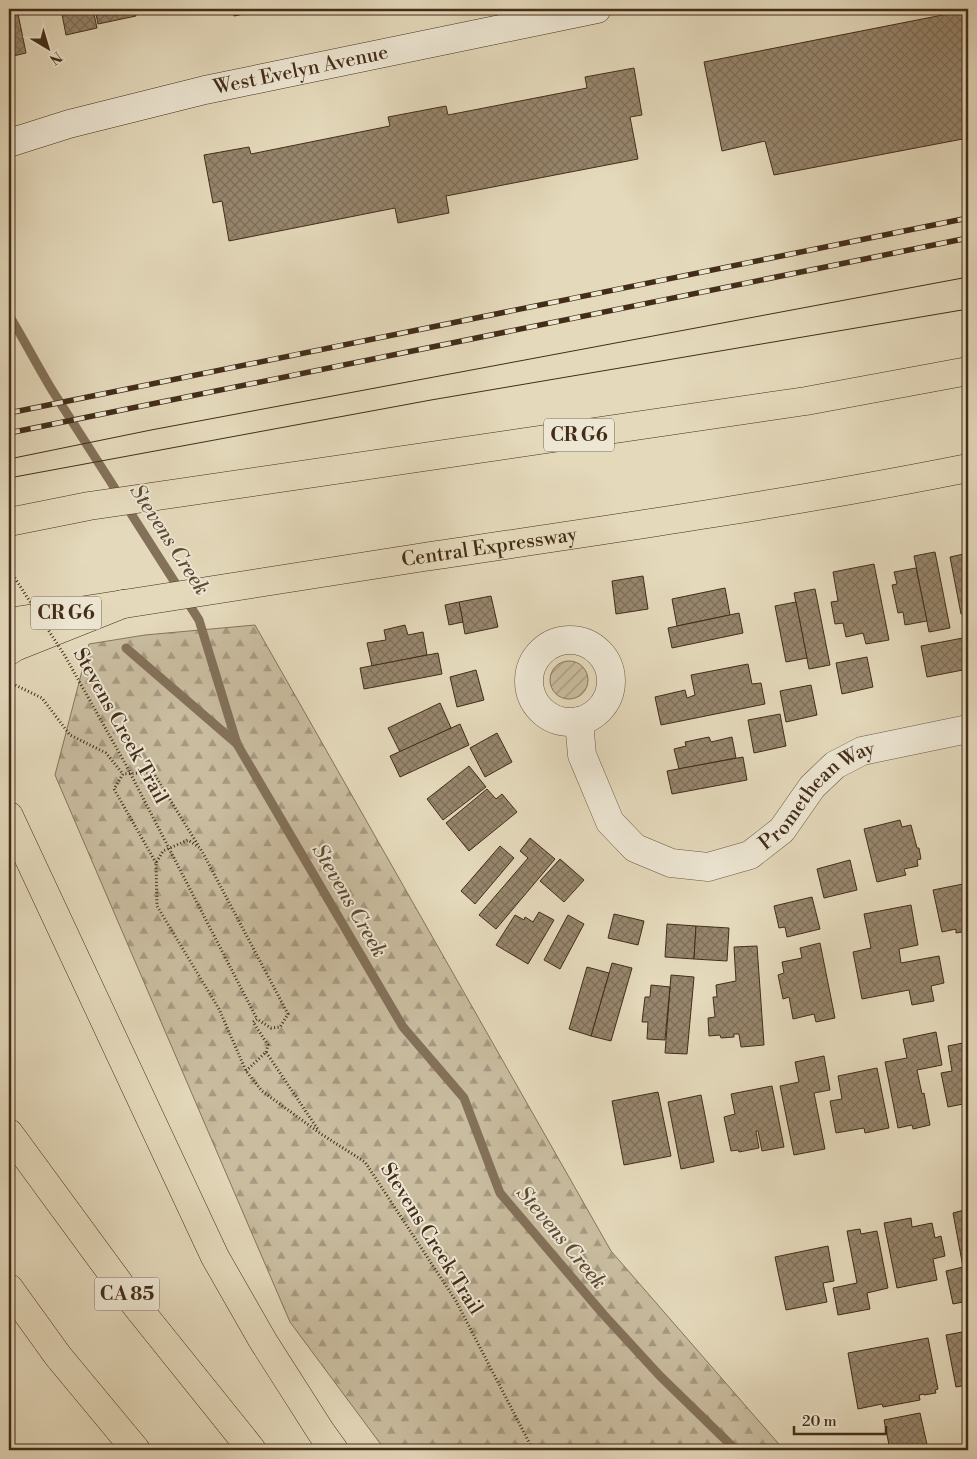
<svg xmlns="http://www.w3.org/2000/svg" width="977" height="1459" font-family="'Libre Bodoni',serif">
  <defs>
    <pattern id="forest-firs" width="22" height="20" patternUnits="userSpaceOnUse" patternTransform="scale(1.25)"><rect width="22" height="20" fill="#c9bc9f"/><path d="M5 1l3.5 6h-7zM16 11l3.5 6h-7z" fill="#a59981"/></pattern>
    <pattern id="garden-furrows" width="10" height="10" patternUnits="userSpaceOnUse" patternTransform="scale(1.25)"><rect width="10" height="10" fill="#c9bc9f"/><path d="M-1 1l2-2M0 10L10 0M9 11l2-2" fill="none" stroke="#a59981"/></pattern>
    <pattern id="building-cross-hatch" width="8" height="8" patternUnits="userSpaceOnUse" patternTransform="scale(1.25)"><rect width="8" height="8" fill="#97866d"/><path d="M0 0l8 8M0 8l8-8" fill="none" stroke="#7d6e59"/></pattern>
  </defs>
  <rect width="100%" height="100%" fill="#e4d9bb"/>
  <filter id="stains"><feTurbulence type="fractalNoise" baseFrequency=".004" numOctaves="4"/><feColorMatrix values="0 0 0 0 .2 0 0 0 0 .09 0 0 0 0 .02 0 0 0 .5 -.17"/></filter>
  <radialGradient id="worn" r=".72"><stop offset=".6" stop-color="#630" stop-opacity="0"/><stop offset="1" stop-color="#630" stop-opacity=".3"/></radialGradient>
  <path fill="url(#forest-firs)" stroke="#86745c" d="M255 625 611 1251 784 1450H385L290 1322 55 775 89 644 145 635Z"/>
  <circle fill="url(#garden-furrows)" stroke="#86745c" cx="569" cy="680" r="19"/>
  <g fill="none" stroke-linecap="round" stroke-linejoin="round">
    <g stroke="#837159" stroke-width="9">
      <path d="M9 315C24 340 37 365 52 390L199 620 237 744 403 1027 464 1098 500 1193 603 1314 660 1376 736 1450"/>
      <path d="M126 648 236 743"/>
    </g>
  </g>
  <g fill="url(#building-cross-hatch)" stroke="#432d18">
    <path d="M9 9H17L26 53 9 57Z"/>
    <path d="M61 9H93L97 28 66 35Z"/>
    <path d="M95 9H134L136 16 98 24Z"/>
    <path d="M233 9H269L234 16Z"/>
    <path d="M968 10V138L774 175 765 141 722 151 704 62Z"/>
    <path d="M634 68 642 115 630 117 638 159 446 196 449 213 398 223 395 208 229 241 222 201 213 203 204 155 249 147 251 154 390 126 388 117 446 106 448 115 587 88 585 77Z"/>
    <path d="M935 552 950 628 929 632 914 556Z"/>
    <path d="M968 553V613L961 614 950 557Z"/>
    <path d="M874 564 889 640 866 644 863 633 846 637 843 623 835 624 831 602 838 601 833 572Z"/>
    <path d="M916 568 927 621 905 625 903 612 898 613 892 585 897 584 894 572Z"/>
    <path d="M643 576 648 609 616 614 612 581Z"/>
    <path d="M725 588 730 615 677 626 672 599Z"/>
    <path d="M815 589 830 665 809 669 794 593Z"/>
    <path d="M491 596 498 627 465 634 459 602Z"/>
    <path d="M459 602 463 622 449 625 445 605Z"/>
    <path d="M796 602 807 658 786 662 775 606Z"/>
    <path d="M739 613 743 633 672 648 668 628Z"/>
    <path d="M405 625 408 635 423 632 427 655 372 666 367 643 386 640 384 630Z"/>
    <path d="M968 637V669L927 677 921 646Z"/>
    <path d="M438 653 442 674 364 689 360 668Z"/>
    <path d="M867 657 873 687 842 694 836 663Z"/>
    <path d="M748 664 752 684 761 683 765 704 661 725 655 697 685 690 687 698 695 695 691 675Z"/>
    <path d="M476 670 484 700 457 707 450 677Z"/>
    <path d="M811 685 817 715 786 722 780 691Z"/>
    <path d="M440 703 451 728 400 752 388 728Z"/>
    <path d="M780 714 786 746 754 753 748 720Z"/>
    <path d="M460 724 469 745 400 777 390 756Z"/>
    <path d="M497 733 512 762 485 777 470 748Z"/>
    <path d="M709 737 711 742 732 737 736 758 679 769 674 749 686 746 685 742Z"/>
    <path d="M743 757 747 780 672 794 667 771Z"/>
    <path d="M469 766 486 787 443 820 427 799Z"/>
    <path d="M487 789 496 799 502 794 517 812 469 851 446 823Z"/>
    <path d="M900 820 902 827 911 825 917 848H919L921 859 917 860 918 866 904 869 906 875 877 882 864 829Z"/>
    <path d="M530 838 555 859 496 929 479 915 528 858 520 851Z"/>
    <path d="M500 846 514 858 475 904 461 891Z"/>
    <path d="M560 859 584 880 564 902 540 881Z"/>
    <path d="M850 860 857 890 824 898 817 869Z"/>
    <path d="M968 883V931L956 933V929L942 932 933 890Z"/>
    <path d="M812 897 820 929 787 937 785 927 779 928 774 906Z"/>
    <path d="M911 905 918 945 899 949 901 963 939 956 944 983 931 986 934 1001 912 1005 909 990 862 999 853 952 871 948 864 914Z"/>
    <path d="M539 912 554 920 528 964 496 945 515 915 524 920 525 917 533 922Z"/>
    <path d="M614 914 644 921 638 945 608 938Z"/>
    <path d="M568 915 584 924 560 969 544 960Z"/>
    <path d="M667 924 696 926 694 959 665 957Z"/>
    <path d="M696 926 729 928 727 961 694 959Z"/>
    <path d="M820 943 835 1018 816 1022 814 1014 793 1019 789 997 783 999 778 975 784 973 782 962 802 958 800 948Z"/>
    <path d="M757 946 764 1045 741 1047 739 1034H734V1037L721 1038 720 1035 709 1036 708 1018 715 1017 713 997H717L716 985 736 981 734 947Z"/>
    <path d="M612 963 632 968 611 1041 591 1036Z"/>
    <path d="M587 967 609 973 591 1036 569 1029Z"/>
    <path d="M671 975 694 977 687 1054 665 1053Z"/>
    <path d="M651 985 670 987 665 1040 647 1039 648 1022H642L645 997H650Z"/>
    <path d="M936 1032 942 1065 917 1070 922 1094 924 1093 930 1125 913 1129 912 1125 898 1128 885 1062 907 1058 903 1039Z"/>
    <path d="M968 1042V1103L948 1107 941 1073 952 1071 948 1046Z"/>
    <path d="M824 1056 830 1090 814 1093 825 1149 794 1155 780 1086 799 1082 795 1062Z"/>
    <path d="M877 1068 889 1128 865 1133 864 1128 836 1133 830 1101 842 1099 838 1076Z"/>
    <path d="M772 1086 784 1147 762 1151 758 1131H756L759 1148 739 1152 738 1150 731 1151 724 1117 735 1114 731 1094Z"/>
    <path d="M658 1092 671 1156 624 1165 612 1101Z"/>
    <path d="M701 1095 714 1162 681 1169 668 1102Z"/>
    <path d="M968 1209V1301L953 1304 946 1271 963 1267 953 1213Z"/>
    <path d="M911 1218 912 1227 932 1223 935 1238 941 1236 945 1256 933 1259 937 1280 897 1288 884 1223Z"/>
    <path d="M860 1229 861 1234 877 1231 888 1288 867 1293 870 1309 838 1315 833 1288 857 1283 847 1231Z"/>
    <path d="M828 1246 834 1281 823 1283 827 1302 786 1310 775 1257Z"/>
    <path d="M968 1331V1385L956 1387 946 1335Z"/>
    <path d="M928 1338 938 1389 935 1390 936 1393 924 1395V1394L919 1395 920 1400 883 1407 882 1404 858 1409 848 1353Z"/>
    <path d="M920 1413 928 1449 890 1450 884 1420Z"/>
  </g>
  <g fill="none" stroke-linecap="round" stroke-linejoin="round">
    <defs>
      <g id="minor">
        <circle cx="570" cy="681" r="41"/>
        <path id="s1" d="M579 721 582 755 610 822 635 848 671 863 708 867 750 855 782 830 812 787 835 765 862 751 968 729"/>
      </g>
      <g id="secondary">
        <path id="s2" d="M9 143 69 124 205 90 597 9"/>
      </g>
      <g id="trunk">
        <path d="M9 522 89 506 806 401 968 371"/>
        <path id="s3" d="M9 622C147 600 285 578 424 557 606 530 788 504 968 468"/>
      </g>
      <g id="motorway">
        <path d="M9 651 15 647 123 604"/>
        <path d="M9 816 215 1257 263 1341 321 1432 334 1450"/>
        <path d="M9 1133 130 1298 252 1450"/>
        <path d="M9 1288 58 1356 136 1450"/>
      </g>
    </defs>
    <use href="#minor" stroke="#6b5841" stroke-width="29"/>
    <use href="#secondary" stroke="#432d18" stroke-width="29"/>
    <use href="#trunk" stroke="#432d18" stroke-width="29"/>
    <use href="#motorway" stroke="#432d18" stroke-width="29"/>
    <g stroke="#432d18" stroke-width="3" stroke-dasharray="1 2.5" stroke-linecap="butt">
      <path d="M9 682 42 698 70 735 106 753 123 774"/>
      <path d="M156 863 114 789 123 774 153 772 198 845"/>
      <path d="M266 1052 268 1045 253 1022 257 1019 271 1028 280 1027 288 1014 205 857 200 848 188 840 163 851 156 863 157 906 219 1009 246 1071 262 1091 321 1134 365 1162 456 1301 533 1450"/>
      <path d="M246 1071 266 1052 319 1131"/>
    </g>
    <use href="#minor" stroke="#ede6d3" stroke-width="28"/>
    <use href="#secondary" stroke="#ede6d3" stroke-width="28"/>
    <use href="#trunk" stroke="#e4d9bb" stroke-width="28"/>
    <use href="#motorway" stroke="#e4d9bb" stroke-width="28"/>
    <g stroke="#432d18" stroke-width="1">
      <path d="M9 459 151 430 968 277"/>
      <path d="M9 478 431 400 968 309"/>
    </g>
    <defs>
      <g id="rail">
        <path d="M9 413 968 218"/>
        <path d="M9 433 968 238"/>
      </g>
    </defs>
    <use href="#rail" stroke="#432d18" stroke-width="5.5"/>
    <use href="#rail" stroke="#ede6d3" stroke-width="4" stroke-dasharray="11" stroke-linecap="butt"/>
    <path stroke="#432d18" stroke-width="3" stroke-dasharray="1 2.5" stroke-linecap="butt" d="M9 569 65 656 126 765 257 1019"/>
  </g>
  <g text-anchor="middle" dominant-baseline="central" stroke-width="4" stroke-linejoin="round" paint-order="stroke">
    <g fill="#ede6d3" stroke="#766450" stroke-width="1">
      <rect x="544" y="418.5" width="70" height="33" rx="4"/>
      <rect x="31" y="596.5" width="70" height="33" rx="4"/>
      <rect x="94.5" y="1277.5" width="65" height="33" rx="4"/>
    </g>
    <g font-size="19" font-weight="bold" fill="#432d18">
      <text x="579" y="435">CR G6</text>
      <text x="66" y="613">CR G6</text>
      <text x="127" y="1294">CA 85</text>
    </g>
    <g font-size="20" fill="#432d18" stroke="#ede6d3">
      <text stroke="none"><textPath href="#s2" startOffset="301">West Evelyn Avenue</textPath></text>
      <text stroke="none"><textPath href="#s3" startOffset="486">Central Expressway</textPath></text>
      <text transform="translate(120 726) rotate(61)">Stevens Creek Trail</text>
      <text stroke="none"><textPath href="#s1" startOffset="354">Promethean Way</textPath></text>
      <text transform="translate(431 1239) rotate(58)">Stevens Creek Trail</text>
    </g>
    <g font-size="21" font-style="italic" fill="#5e4a33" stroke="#ede6d3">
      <text transform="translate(169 540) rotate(57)">Stevens Creek</text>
      <text transform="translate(349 901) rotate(60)">Stevens Creek</text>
      <text transform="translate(561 1238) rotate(50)">Stevens Creek</text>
    </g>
  </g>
  <rect width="977" height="1459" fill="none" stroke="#e4d9bb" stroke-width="30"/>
  <rect x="10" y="10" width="957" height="1439" fill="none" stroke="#432d18" stroke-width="2.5"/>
  <rect x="15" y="15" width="947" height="1429" fill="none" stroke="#432d18"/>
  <g transform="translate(48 48) rotate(142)" stroke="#ede6d3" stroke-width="4" paint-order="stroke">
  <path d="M0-4L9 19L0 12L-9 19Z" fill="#432d18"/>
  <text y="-8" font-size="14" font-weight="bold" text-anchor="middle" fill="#432d18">N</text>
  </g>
  <path d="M794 1426v8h92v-8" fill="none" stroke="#432d18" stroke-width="2.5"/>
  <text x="802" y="1426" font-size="15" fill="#432d18" stroke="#ede6d3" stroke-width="4" paint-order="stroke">20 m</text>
  <rect width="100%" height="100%" filter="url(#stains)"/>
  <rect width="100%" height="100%" fill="url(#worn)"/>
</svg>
